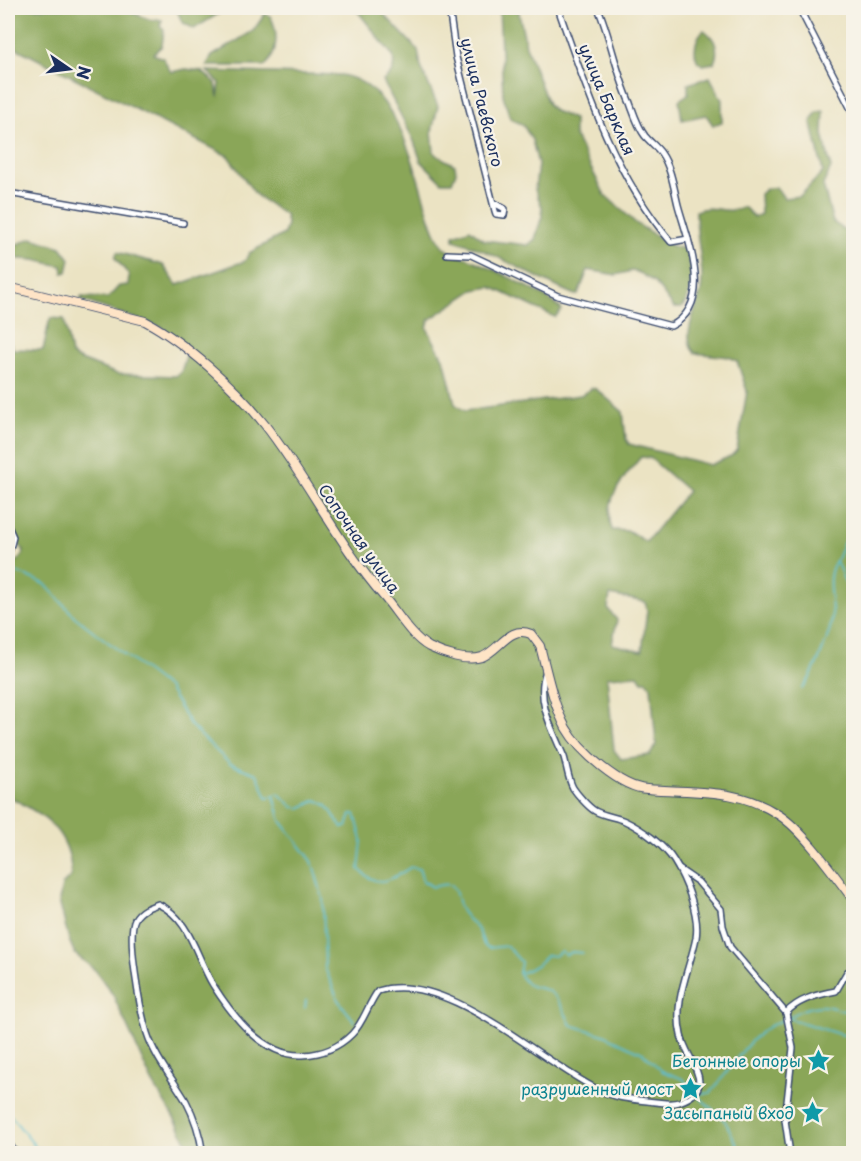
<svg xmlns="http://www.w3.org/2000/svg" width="861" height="1161" font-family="'Playpen Sans',sans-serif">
  <rect width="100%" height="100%" fill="#f7f3e8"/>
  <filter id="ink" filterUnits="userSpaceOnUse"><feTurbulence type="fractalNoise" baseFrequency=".0167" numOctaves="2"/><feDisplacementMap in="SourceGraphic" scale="12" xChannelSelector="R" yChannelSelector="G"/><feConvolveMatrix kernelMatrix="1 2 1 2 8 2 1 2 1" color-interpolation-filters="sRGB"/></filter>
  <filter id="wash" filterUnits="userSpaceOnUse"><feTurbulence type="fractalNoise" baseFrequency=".008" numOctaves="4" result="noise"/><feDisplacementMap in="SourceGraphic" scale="24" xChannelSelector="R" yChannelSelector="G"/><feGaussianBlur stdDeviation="1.35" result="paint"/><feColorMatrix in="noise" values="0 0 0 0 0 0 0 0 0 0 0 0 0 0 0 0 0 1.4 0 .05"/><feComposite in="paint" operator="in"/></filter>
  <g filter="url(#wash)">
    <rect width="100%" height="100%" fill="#ebe3c3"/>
    <g fill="#8aa659" stroke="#526a5c" stroke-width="1.5" fill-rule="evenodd">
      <path d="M8 8H120L151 20H162L160 26 164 30 162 46 153 54 163 58 171 72 186 69 201 71 216 83 218 97 220 83 207 71 342 75C394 84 412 158 425 202 430 218 435 241 449 251 454 256 464 256 470 259 491 268 549 295 562 310L555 317 491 287 474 290 429 320 427 328 445 362 455 404 465 411 581 395 592 388 596 389 623 412 626 439 629 444 710 465 731 456 737 450 747 391 737 361 729 357 695 353C680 339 697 307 701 291 705 266 695 237 696 211 711 203 728 216 744 207L754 217 761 214 760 194 766 189 776 187 784 198 800 196 823 172 811 121 817 112 824 111 823 134 831 168 823 185 833 222 854 236 853 1153H192L177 1123 152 1082 113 995 96 971 75 954 69 940 59 901 62 885 71 876C72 832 43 814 8 796V571L23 555 24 551C15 542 16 530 8 520V338L13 349 43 350 49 322 51 318 64 319 71 354 76 358 117 374 176 376 181 372 187 353 163 328 81 300V297L108 298 119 286 128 285 129 275 115 258 117 252 163 265 177 285 245 261 249 253 284 234 287 224 285 215 256 195 228 156 8 44ZM641 457 650 458 688 491 646 542 629 531 612 530C602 501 623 478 641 457ZM610 595 645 602 647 610 642 651 612 644 617 620 608 609ZM638 675 642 681H647L651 687 656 744 650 755 621 759 614 750 607 677Z"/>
      <path d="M176 8H228L194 29 182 22Z"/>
      <path d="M355 8H378L418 50 421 67 438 106 432 131 434 152 436 155 455 165 456 172 452 182H442L421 161 413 139 383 81C393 73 395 68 393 56Z"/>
      <path d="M499 8H518L526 46 548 104 554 111 574 119V135L605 195 637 224 672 246 685 249C693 264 694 296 681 308H674L656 284 640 273 632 271 616 275 588 270 578 295H575C534 278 496 252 454 240V235L470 229 484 240 528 245 535 239 542 216V207L535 190 538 164 532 140 523 125 510 118 503 95Z"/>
      <path d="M265 14 270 16C279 31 278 54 265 66H206L212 56 253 31Z"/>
      <path d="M704 30C715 38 720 49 714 63L703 65 698 62C692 52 696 36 704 30Z"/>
      <path d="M710 77 722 100V122L713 125 706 115 682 120 679 100 688 94V84Z"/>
      <path d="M31 238 61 247 70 259 67 272 63 273 62 266 34 260 8 258V241L18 244Z"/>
    </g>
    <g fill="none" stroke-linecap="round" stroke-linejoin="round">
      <g stroke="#59c0d7" stroke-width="1.5">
        <path d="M854 504 850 511 851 535 845 540 836 561 854 603"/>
        <path d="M9 569 45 584 75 617 168 688 191 726 230 764 257 774 267 797 274 796 281 821 312 861 323 899 325 968 338 1000 355 1022"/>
        <path d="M802 689C812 679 832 631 832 616 833 598 824 578 836 561"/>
        <path d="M274 796 278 793 293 807 300 808 316 800C335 807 330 815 342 827H347L351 814H355L362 840 359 869C378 890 391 880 411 867L419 869 423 881 433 887C463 877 452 898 463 913 475 929 477 922 484 945L489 948 507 946 521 962 519 974C532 994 538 983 551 993 560 999 566 1016 571 1025L604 1035 643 1053 662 1071 683 1079 692 1090"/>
        <path d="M521 973 537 965 547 955 555 956 561 951 566 955 572 952 583 953"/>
        <path d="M305 1008 306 1000"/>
        <path d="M789 1017C801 1009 816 1004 830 1007 839 1009 845 1013 854 1010"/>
        <path d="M788 1018 842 1035 854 1034"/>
        <path d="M696 1094 725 1121 742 1154"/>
        <path d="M697 1094 710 1093C737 1064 746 1033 785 1019"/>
        <path d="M8 1112 41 1154"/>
      </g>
    </g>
  </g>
  <g filter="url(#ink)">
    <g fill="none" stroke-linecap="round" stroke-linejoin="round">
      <defs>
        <g id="minor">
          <path d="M449 8 456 57 495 211 496 214 504 215 505 209 494 203"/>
          <path d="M558 8C586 89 614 175 671 242L688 239"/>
          <path d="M799 8 854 115"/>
          <path d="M8 193 183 223"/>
          <path d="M447 254 471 255 558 296 671 326C715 303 688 242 678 205 674 189 671 167 661 153 657 147 650 142 645 136 638 127 634 114 630 103 616 72 611 39 598 8"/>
          <path d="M8 526 13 537 8 556"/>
          <path d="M679 869 698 882 721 909 723 926 730 947 786 1013 793 1048 785 1120 790 1154"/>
          <path d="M786 1013C798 999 819 994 836 991L847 972 854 969"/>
          <path d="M8 1142 16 1154"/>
          <path d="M203 1154C200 1135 195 1118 186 1101 173 1079 155 1058 147 1033 141 1013 126 936 135 919 140 910 149 907 158 904 190 918 196 957 213 985 232 1015 263 1057 303 1055 323 1054 338 1048 352 1034 364 1022 368 1004 378 991 446 969 540 1062 599 1090 615 1098 630 1099 647 1101 658 1102 669 1105 679 1102 720 1088 686 1060 681 1035 673 1000 689 972 696 938 700 915 686 880 674 861 664 845 642 829 625 821 616 817 604 816 595 811 588 807 577 794 573 788 568 779 567 767 564 757 553 731 535 700 546 671"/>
        </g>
        <path id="secondary" d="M8 287 145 321C186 343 236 388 265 425 308 480 338 544 384 597 397 612 411 637 429 647 443 654 467 662 482 657 501 649 509 625 531 634L540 646C547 672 553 704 566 728 579 751 621 788 647 789 694 793 737 787 779 815 804 831 835 876 854 901"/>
      </defs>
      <use href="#minor" stroke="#3a4a6d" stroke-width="8"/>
      <use href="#secondary" stroke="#3a4a6d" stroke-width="10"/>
      <use href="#minor" stroke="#fff" stroke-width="5"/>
      <use href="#secondary" stroke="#fee4c6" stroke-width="8"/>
    </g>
  </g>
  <defs>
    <symbol id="sight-bare" viewBox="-9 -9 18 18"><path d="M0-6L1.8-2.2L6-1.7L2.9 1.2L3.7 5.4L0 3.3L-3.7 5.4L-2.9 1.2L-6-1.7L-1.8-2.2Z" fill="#0f9aa8" stroke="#f7f3e8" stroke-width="2.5" paint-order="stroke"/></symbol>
  </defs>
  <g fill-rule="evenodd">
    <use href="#sight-bare" x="802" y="1044" width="33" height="33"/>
    <use href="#sight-bare" x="674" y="1072" width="33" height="33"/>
    <use href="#sight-bare" x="796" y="1096" width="33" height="33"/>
  </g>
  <g text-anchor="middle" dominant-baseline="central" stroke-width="4.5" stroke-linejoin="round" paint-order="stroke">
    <g font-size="16" fill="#1b2f5e" stroke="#f7f3e8">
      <text transform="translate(608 99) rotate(67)">улица Барклая</text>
      <text transform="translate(483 102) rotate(76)">улица Раевского</text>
      <text transform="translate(360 538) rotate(55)">Сопочная улица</text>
    </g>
    <g font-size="16" fill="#0d838f" stroke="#f7f3e8" text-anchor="end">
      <text x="801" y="1060">Бетонные опоры</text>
      <text x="673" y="1088">разрушенный мост</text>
      <text x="794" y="1112">Засыпаный вход</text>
    </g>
  </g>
  <rect width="861" height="1161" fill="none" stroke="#f7f3e8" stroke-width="30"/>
  <g transform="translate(69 69) rotate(104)" stroke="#f7f3e8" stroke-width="4.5" paint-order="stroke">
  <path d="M0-4.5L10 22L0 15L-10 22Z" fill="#1b2f5e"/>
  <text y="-9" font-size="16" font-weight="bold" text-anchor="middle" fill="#1b2f5e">N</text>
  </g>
</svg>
